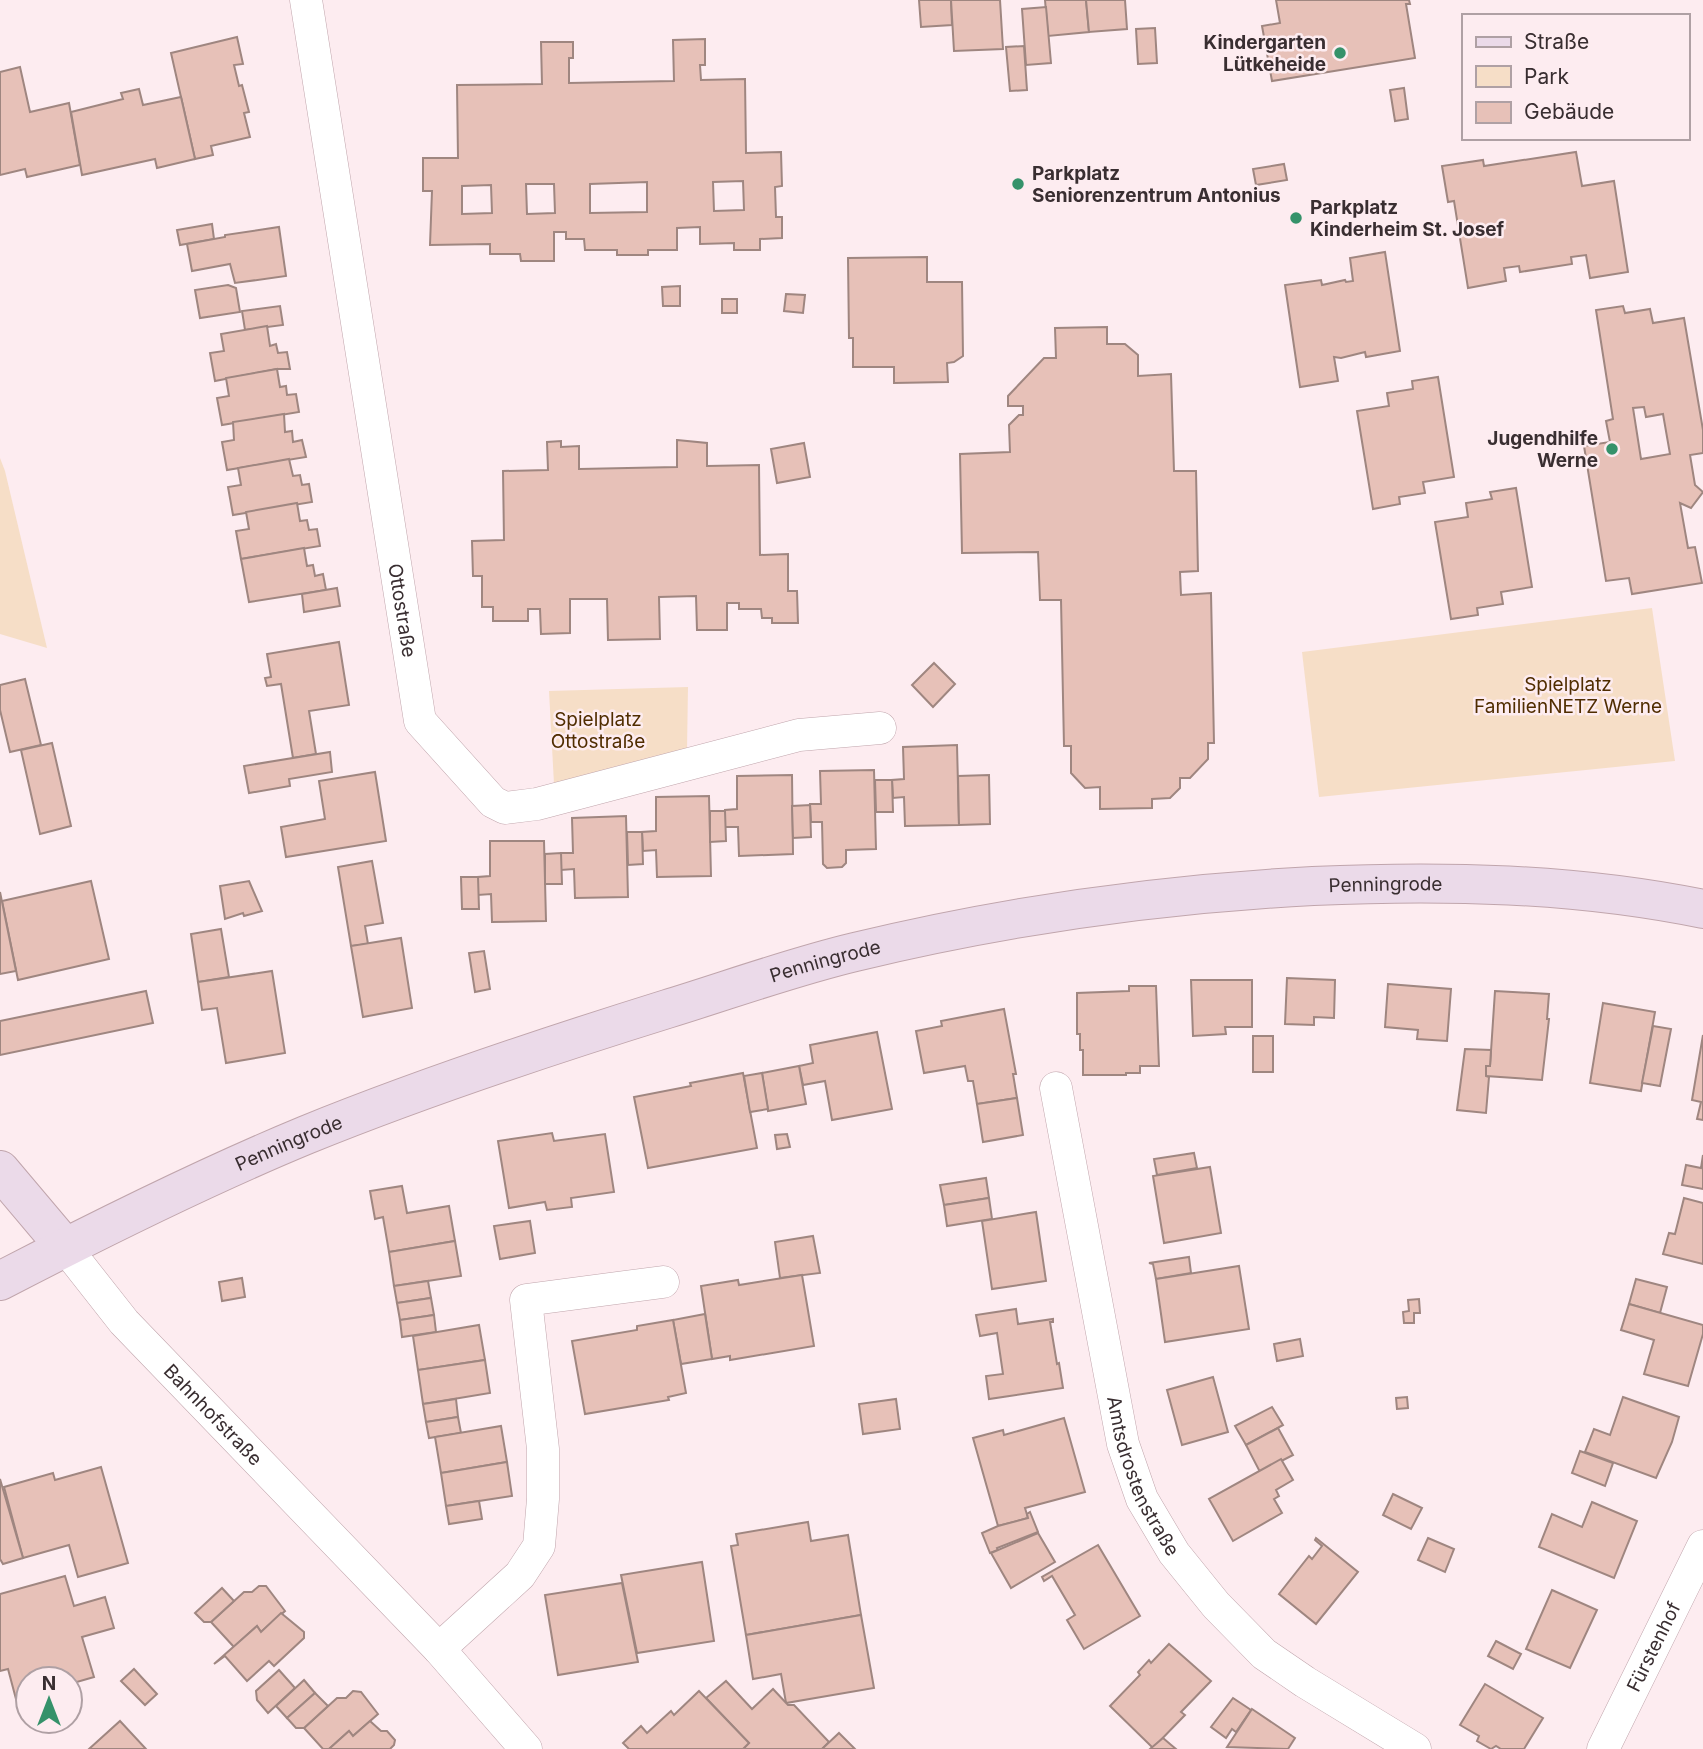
<svg xmlns="http://www.w3.org/2000/svg" width="1703" height="1749" font-family="Inter,sans-serif">
  <rect width="100%" height="100%" fill="#fdecf0"/>
  <g fill="#f6dec7">
    <path d="M0 458 5 471 47 648 0 634Z"/>
    <path d="M1652 608 1675 761 1319 797 1302 652Z"/>
    <path d="M688 687 687 750 554 784 549 691Z"/>
  </g>
  <g fill="#e7c1b8" stroke="#9f8680" stroke-width="2" fill-rule="evenodd">
    <path d="M919 0H951L952 25 921 27Z"/>
    <path d="M951 0H1000L1003 49 954 51Z"/>
    <path d="M1045 0H1086L1089 32 1048 36Z"/>
    <path d="M1086 0H1125L1127 29 1089 32Z"/>
    <path d="M1276 0H1409L1410 4H1406L1415 58 1272 81 1262 26 1280 23Z"/>
    <path d="M1046 7 1051 63 1026 65 1022 9Z"/>
    <path d="M1155 28 1157 63 1138 64 1136 29Z"/>
    <path d="M237 37 243 64 234 65 239 86 242 85 249 112 244 113 250 137 211 146 213 155 195 159 171 53Z"/>
    <path d="M705 39V65H700L701 80 745 79 746 153 781 152 782 186 775 187 776 217H782V238L760 239V250H734V243L700 244V227L677 228V250H648V255H617V250H585L584 239H566V232H554V261H521L520 254H490V244L430 245 432 191H423V158H458L457 85 542 84 541 42H573V58H569V83L674 81 673 40ZM743 181 744 210 714 211 713 182ZM647 182V212L590 213V184ZM526 184H554L555 213 527 214ZM491 185 492 213 462 214V186Z"/>
    <path d="M1024 46 1027 90 1010 91 1006 47Z"/>
    <path d="M20 67 30 112 69 103 80 165 27 177 25 169 0 175V72Z"/>
    <path d="M1404 88 1408 119 1395 121 1390 90Z"/>
    <path d="M139 89 143 105 181 97 195 159 157 168 155 159 82 175 71 112 123 99 121 93Z"/>
    <path d="M1576 152 1582 186 1614 181 1628 272 1590 278 1586 255 1571 257 1572 264 1520 272 1519 266 1504 268 1506 281 1468 288 1454 201 1448 202 1442 166 1483 160 1484 166Z"/>
    <path d="M1284 164 1287 180 1256 185 1253 169Z"/>
    <path d="M212 224 214 239 180 245 177 230Z"/>
    <path d="M279 227 286 276 235 283 230 264 192 271 187 244 225 237V235Z"/>
    <path d="M1385 252 1400 351 1366 357 1365 352 1341 358 1334 357 1338 381 1300 387 1285 285 1321 280 1322 285 1345 280 1346 282 1353 281 1350 258Z"/>
    <path d="M927 257V282H962L963 356 954 362 947 363 948 382 894 383V367H853V338H849L848 258Z"/>
    <path d="M228 285 236 288 240 312 200 318 195 290Z"/>
    <path d="M680 286V306H663L662 287Z"/>
    <path d="M786 294 805 295 803 313 784 311Z"/>
    <rect x="722" y="299" width="15" height="14"/>
    <path d="M280 306 283 325 245 330 242 311Z"/>
    <path d="M1623 306 1625 313 1650 309 1653 323 1684 318 1703 430V453L1690 455 1695 485 1703 492 1691 508 1680 503 1688 548 1695 547 1702 583 1632 594 1629 578 1606 581 1584 446 1610 442 1606 421 1613 419 1596 310ZM1644 407 1646 417 1663 414 1670 454 1641 459 1633 408Z"/>
    <path d="M267 326 270 346 276 344 278 353 287 352 290 369H277L215 381 210 353 224 351 221 334Z"/>
    <path d="M1107 327V344H1125L1138 355V376L1171 374 1174 471H1196L1198 571 1180 572 1181 595 1211 593 1214 743H1208V759L1190 778H1180V788L1170 798 1152 799V808L1100 809V787L1085 788 1071 773V746H1064L1061 600H1040L1038 552 962 553 960 454 1010 452 1009 425 1019 415H1023V406H1008V396L1044 358H1056L1055 328Z"/>
    <path d="M277 369 280 387 286 386 287 395 296 394 299 412 222 425 217 398 229 396 226 378Z"/>
    <path d="M1438 377 1454 477 1423 482 1425 493 1399 497 1400 504 1373 509 1357 411 1389 406 1387 393 1413 389 1412 381Z"/>
    <path d="M284 414 285 432 292 431 293 442 302 440 306 457 227 470 222 442 234 440 233 422Z"/>
    <path d="M677 440 707 443V466L759 465 760 555 788 554V591H797L798 623H772V618H762L761 609H739V603H727V630H697L696 596 659 597 660 639 608 640 607 599H570V633L541 634 540 609H528V621H493V607H482V576H473L472 541 504 540 503 471 548 470 547 442 561 441V447L579 446V469L677 467Z"/>
    <path d="M804 443 810 477 777 483 771 449Z"/>
    <path d="M289 459 293 476 300 475 302 485 309 484 312 502 233 515 228 487 241 485 238 468Z"/>
    <path d="M1516 488 1532 587 1501 592 1503 604 1477 608 1478 615 1451 619 1435 522 1468 517 1466 503 1492 499 1490 492Z"/>
    <path d="M297 503 300 521 307 520 309 530 317 529 320 546 241 559 236 531 249 529 246 512Z"/>
    <path d="M304 548 307 566 313 565 315 576 323 574 326 590 249 602 241 559Z"/>
    <path d="M337 588 340 606 304 612 302 594Z"/>
    <path d="M339 642 349 705 309 711 316 754 293 758 281 684 267 686 265 678 271 677 267 654Z"/>
    <path d="M934 663 955 684 933 707 912 685Z"/>
    <path d="M25 679 41 745 10 752 0 710V685Z"/>
    <path d="M52 743 71 826 40 834 21 750Z"/>
    <path d="M957 745 959 825 905 826 904 797 893 798 892 780 904 779 903 747Z"/>
    <path d="M330 752 332 772 289 779 290 786 249 793 244 766Z"/>
    <path d="M874 770 876 849 846 850V863L842 867 827 868 823 864 822 822H811L810 804H821L820 771Z"/>
    <path d="M375 772 386 841 286 857 281 827 325 819 319 781Z"/>
    <path d="M792 775 793 854 739 856 738 827H725V810L737 809V776Z"/>
    <path d="M989 775 990 824 959 825 958 776Z"/>
    <path d="M875 780H892L893 812H876Z"/>
    <path d="M709 796 711 876 657 877 656 850 643 851 642 832 656 831V797Z"/>
    <path d="M810 805 811 837 793 838 792 806Z"/>
    <path d="M710 811H725L726 841 710 842Z"/>
    <path d="M626 816 628 897 575 898 574 869 561 870V853H573L572 818Z"/>
    <path d="M627 832H642L643 864 628 865Z"/>
    <path d="M490 841H544L546 921 492 922 491 894 478 895V877L490 876Z"/>
    <path d="M561 853 562 884H545V854Z"/>
    <path d="M372 861 383 923 365 926 368 944 351 946 338 867Z"/>
    <path d="M461 877H478L479 909H462Z"/>
    <path d="M91 881 109 959 18 980 2 901Z"/>
    <path d="M249 881 262 911 244 916 243 913 225 919 220 886Z"/>
    <path d="M0 892 16 971 0 974Z"/>
    <path d="M221 929 229 977 198 982 191 934Z"/>
    <path d="M401 938 412 1008 363 1017 351 946Z"/>
    <path d="M484 951 490 989 475 992 469 953Z"/>
    <path d="M272 971 285 1053 226 1063 217 1008 202 1010 198 982Z"/>
    <path d="M1287 978 1335 980 1334 1018 1314 1017V1025L1285 1024Z"/>
    <path d="M1191 980H1252V1027H1225L1226 1034 1193 1036Z"/>
    <path d="M1388 984 1451 989 1447 1041 1417 1039 1418 1030 1385 1027Z"/>
    <path d="M1129 986H1156L1159 1066H1140V1073H1126V1075H1083V1050H1080V1034H1077V993L1129 991Z"/>
    <path d="M146 991 153 1023 0 1055V1021Z"/>
    <path d="M1495 991 1549 994 1547 1019H1549L1542 1080 1486 1076V1066H1490Z"/>
    <path d="M1603 1003 1655 1012 1641 1091 1590 1083Z"/>
    <path d="M1004 1009 1016 1074H1013L1017 1098 977 1104 973 1081H968L965 1066 924 1073 916 1031 942 1026 941 1021Z"/>
    <path d="M1653 1026 1671 1029 1660 1086 1642 1083Z"/>
    <path d="M877 1032 892 1109 832 1120 825 1081 803 1085 799 1066 813 1063 810 1045Z"/>
    <path d="M1703 1035V1120L1697 1119 1701 1102 1692 1100Z"/>
    <rect x="1253" y="1036" width="20" height="36"/>
    <path d="M1465 1049 1491 1050 1490 1066H1486V1076L1489 1077 1486 1113 1457 1110Z"/>
    <path d="M799 1066 806 1104 768 1111 762 1073Z"/>
    <path d="M743 1073 757 1148 648 1168 634 1097 691 1086 690 1083Z"/>
    <path d="M762 1073 768 1109 750 1112 744 1076Z"/>
    <path d="M1017 1098 1023 1135 983 1142 977 1104Z"/>
    <path d="M552 1133 554 1141 605 1134 614 1192 571 1198 572 1207 547 1210 545 1202 509 1208 498 1141Z"/>
    <path d="M787 1134 790 1147 777 1149 775 1135Z"/>
    <path d="M1194 1153 1197 1168 1157 1175 1154 1159Z"/>
    <path d="M1703 1155V1189L1682 1185 1686 1165 1701 1168Z"/>
    <path d="M1210 1167 1221 1233 1164 1243 1153 1176Z"/>
    <path d="M986 1178 989 1198 944 1205 940 1185Z"/>
    <path d="M402 1186 407 1213 449 1206 455 1241 389 1252 383 1217 375 1219 370 1191Z"/>
    <path d="M989 1198 992 1219 947 1226 944 1205Z"/>
    <path d="M1684 1198 1703 1203V1264L1663 1254 1669 1233 1675 1234Z"/>
    <path d="M1036 1212 1046 1281 992 1289 982 1221Z"/>
    <path d="M530 1221 535 1253 500 1259 494 1226Z"/>
    <path d="M813 1236 820 1273 780 1278 775 1242Z"/>
    <path d="M455 1241 461 1276 394 1286 389 1252Z"/>
    <path d="M1189 1257 1191 1273 1156 1279 1153 1264 1149 1263Z"/>
    <path d="M1239 1266 1249 1329 1165 1342 1156 1279Z"/>
    <path d="M802 1275 814 1346 730 1360V1356L712 1359 701 1286 738 1280 739 1285Z"/>
    <path d="M242 1278 245 1297 222 1301 219 1282Z"/>
    <path d="M1636 1279 1667 1287 1660 1313 1629 1304Z"/>
    <path d="M428 1281 431 1298 397 1303 394 1286Z"/>
    <path d="M431 1298 434 1315 400 1320 397 1303Z"/>
    <path d="M1419 1299 1420 1313H1414V1323H1404L1403 1312 1409 1311 1408 1300Z"/>
    <path d="M1629 1304 1703 1325V1334L1688 1386 1644 1374 1654 1340 1621 1330Z"/>
    <path d="M1016 1309 1018 1324 1053 1319V1322H1050L1057 1364 1059 1363 1063 1388 989 1399 986 1376 1003 1374 997 1333 980 1336 976 1315Z"/>
    <path d="M705 1314 712 1359 681 1364 673 1320Z"/>
    <path d="M434 1315 436 1332 402 1337 400 1320Z"/>
    <path d="M673 1320 686 1393 668 1397 669 1400 585 1414 572 1341 637 1330V1326Z"/>
    <path d="M479 1325 485 1360 418 1370 413 1336Z"/>
    <path d="M1300 1339 1303 1356 1277 1361 1274 1344Z"/>
    <path d="M485 1360 490 1393 423 1404 418 1370Z"/>
    <path d="M1213 1377 1228 1432 1182 1445 1167 1390Z"/>
    <path d="M1407 1397 1408 1408 1397 1409 1396 1398Z"/>
    <path d="M1623 1397 1679 1417 1672 1442 1656 1478 1585 1452 1594 1429 1610 1435Z"/>
    <path d="M456 1399 458 1417 426 1422 423 1404Z"/>
    <path d="M896 1399 900 1429 863 1434 859 1404Z"/>
    <path d="M1272 1407 1283 1425 1246 1445 1235 1426Z"/>
    <path d="M458 1417 461 1433 429 1438 426 1422Z"/>
    <path d="M1064 1418 1085 1492 1025 1508 1028 1518 998 1526 973 1438 1003 1430 1004 1435Z"/>
    <path d="M501 1426 507 1462 441 1473 435 1437Z"/>
    <path d="M1278 1428 1293 1455 1260 1472 1246 1445Z"/>
    <path d="M1580 1451 1613 1463 1605 1486 1572 1473Z"/>
    <path d="M1281 1459 1293 1480 1276 1490 1279 1496 1274 1499 1282 1513 1233 1541 1209 1499Z"/>
    <path d="M507 1462 512 1496 446 1506 441 1473Z"/>
    <path d="M101 1467 128 1563 78 1577 69 1545 23 1558 4 1487 53 1473 55 1480Z"/>
    <path d="M0 1479 23 1558 3 1564 0 1559Z"/>
    <path d="M1393 1494 1422 1508 1411 1529 1383 1515Z"/>
    <path d="M479 1501 482 1519 449 1524 446 1506Z"/>
    <path d="M1592 1502 1637 1521 1614 1578 1539 1547 1552 1514 1582 1527Z"/>
    <path d="M1030 1512 1038 1532 997 1548 998 1550 990 1553 982 1533 998 1526 1028 1518 1027 1514Z"/>
    <path d="M808 1522 811 1541 848 1535 861 1615 746 1635 731 1546 738 1545 736 1534Z"/>
    <path d="M1038 1533 1055 1562 1011 1588 991 1553Z"/>
    <path d="M1316 1538 1358 1572 1316 1624 1279 1594 1309 1556 1312 1559 1322 1546 1315 1540Z"/>
    <path d="M1428 1538 1454 1549 1445 1572 1418 1560Z"/>
    <path d="M1098 1545 1140 1616 1084 1649 1067 1620 1075 1615 1052 1576 1044 1581 1042 1577Z"/>
    <path d="M702 1562 714 1641 637 1653 621 1575Z"/>
    <path d="M65 1576 74 1606 105 1597 114 1628 82 1637 94 1677 70 1684V1679H28V1696L16 1699 8 1669 0 1671V1594Z"/>
    <path d="M622 1583 638 1662 558 1675 545 1595Z"/>
    <path d="M259 1586H266L285 1611 261 1632 257 1626 234 1647 211 1622 244 1592H252Z"/>
    <path d="M222 1588 234 1601 211 1622H204L195 1613Z"/>
    <path d="M1552 1590 1597 1610 1570 1668 1526 1649Z"/>
    <path d="M281 1613 304 1632V1638L274 1666 269 1661 247 1681 225 1656 214 1664 257 1626 261 1632Z"/>
    <path d="M861 1615 874 1688 786 1703 781 1674 753 1679 746 1635Z"/>
    <path d="M1496 1641 1521 1654 1513 1669 1488 1656Z"/>
    <path d="M1169 1644 1211 1681 1181 1712 1185 1715 1153 1748 1110 1706 1140 1675 1138 1672 1149 1660 1151 1663Z"/>
    <path d="M134 1669 157 1694 145 1705 121 1681Z"/>
    <path d="M279 1670 295 1688 268 1713 257 1700 256 1691Z"/>
    <path d="M304 1680 315 1693 287 1718 276 1706Z"/>
    <path d="M726 1681 752 1709 773 1689 788 1705H794L829 1742 822 1749H743L749 1743 706 1698Z"/>
    <path d="M1485 1684 1543 1718 1524 1749H1501L1496 1746 1491 1749 1477 1741 1479 1736 1460 1725Z"/>
    <path d="M353 1691 361 1692 378 1714 353 1736 349 1731 329 1749H323L304 1728 337 1698H346Z"/>
    <path d="M699 1691 749 1743 743 1749H629L623 1743 641 1726 647 1733 671 1711 674 1715Z"/>
    <path d="M315 1693 328 1706 304 1728H296L287 1718Z"/>
    <path d="M1233 1698 1251 1710 1236 1732 1232 1729 1226 1738 1211 1727Z"/>
    <path d="M1252 1709 1295 1738 1288 1749 1227 1747Z"/>
    <path d="M120 1721 146 1749H89Z"/>
    <path d="M370 1721 381 1731H387L395 1740 394 1745 390 1749H329L349 1731 353 1736Z"/>
    <path d="M839 1733 855 1749H822Z"/>
    <path d="M1163 1738 1170 1744 1176 1749H1150Z"/>
  </g>
  <g fill="none" stroke-linecap="round" stroke-linejoin="round">
    <defs>
      <g id="street">
        <path id="s1" d="M306 0 420 721 493 802 505 808 537 804 799 735 880 728"/>
        <path id="s2" d="M1056 1088 1123 1444 1142 1499 1174 1553 1216 1605 1264 1654 1305 1682 1415 1749"/>
        <path id="s3" d="M65 1247 124 1322 439 1649 526 1749"/>
        <path d="M439 1649 520 1575 539 1546 543 1499V1449L526 1300 663 1282"/>
        <path id="s4" d="M1603 1749 1703 1546"/>
      </g>
      <g id="secondary">
        <path d="M0 1170 65 1247"/>
        <path id="s5" d="M0 1281C100 1229 202 1178 306 1135 424 1087 545 1047 667 1009 729 990 792 967 855 952 1004 916 1159 894 1313 886 1443 880 1575 883 1703 909"/>
      </g>
    </defs>
    <use href="#street" stroke="#c0a5ac" stroke-width="33"/>
    <use href="#secondary" stroke="#c0a5ac" stroke-width="40"/>
    <use href="#street" stroke="#fff" stroke-width="32"/>
    <use href="#secondary" stroke="#ebdae9" stroke-width="38"/>
  </g>
  <g fill="#35926a" stroke="#fdecf0" stroke-width="2.5">
    <circle cx="1340" cy="53" r="7"/>
    <circle cx="1018" cy="184" r="7"/>
    <circle cx="1296" cy="218" r="7"/>
    <circle cx="1612" cy="449" r="7"/>
  </g>
  <g text-anchor="middle" dominant-baseline="central" stroke-width="5" stroke-linejoin="round" paint-order="stroke">
    <g font-size="19" font-weight="bold" fill="#392e31" stroke="#fdecf0" text-anchor="end">
      <text x="1326" y="42">Kindergarten<tspan x="1326" dy="22">Lütkeheide</tspan></text>
      <text x="1032" y="173" text-anchor="start">Parkplatz<tspan x="1032" dy="22">Seniorenzentrum Antonius</tspan></text>
      <text x="1310" y="207" text-anchor="start">Parkplatz<tspan x="1310" dy="22">Kinderheim St. Josef</tspan></text>
      <text x="1598" y="438">Jugendhilfe<tspan x="1598" dy="22">Werne</tspan></text>
    </g>
    <g font-size="19" fill="#392e31" stroke="#fdecf0">
      <text stroke="none"><textPath href="#s1" startOffset="618">Ottostraße</textPath></text>
      <text stroke="none"><textPath href="#s5" startOffset="1454">Penningrode</textPath></text>
      <text stroke="none"><textPath href="#s5" startOffset="887">Penningrode</textPath></text>
      <text stroke="none"><textPath href="#s5" startOffset="320">Penningrode</textPath></text>
      <text stroke="none"><textPath href="#s3" startOffset="224">Bahnhofstraße</textPath></text>
      <text stroke="none"><textPath href="#s2" startOffset="399">Amtsdrostenstraße</textPath></text>
      <text stroke="none"><textPath href="#s4" startOffset="114">Fürstenhof</textPath></text>
    </g>
    <g font-size="19" fill="#502d00" stroke="#fdecf0">
      <text x="1568" y="684">Spielplatz<tspan x="1568" dy="22">FamilienNETZ Werne</tspan></text>
      <text x="598" y="719">Spielplatz<tspan x="598" dy="22">Ottostraße</tspan></text>
    </g>
  </g>
  <rect x="1462" y="14" width="228" height="126" fill="#fdecf0" stroke="#afa0a4" stroke-width="2"/>
  <rect x="1476" y="37" width="35" height="10" fill="#ebdae9" stroke="#afa0a4" stroke-width="2"/>
  <text x="1524" y="49" font-size="21" fill="#392e31">Straße</text>
  <rect x="1476" y="66" width="35" height="21" fill="#f6dec7" stroke="#afa0a4" stroke-width="2"/>
  <text x="1524" y="84" font-size="21" fill="#392e31">Park</text>
  <rect x="1476" y="102" width="35" height="21" fill="#e7c1b8" stroke="#afa0a4" stroke-width="2"/>
  <text x="1524" y="119" font-size="21" fill="#392e31">Gebäude</text>
  <g transform="translate(49 1700)"><circle r="33" fill="#fdecf0" stroke="#afa0a4" stroke-width="2"/>
  <path d="M0-5L12 26L0 18L-12 26Z" fill="#35926a"/>
  <text y="-10" font-size="19" font-weight="bold" text-anchor="middle" fill="#392e31">N</text>
  </g>
</svg>
